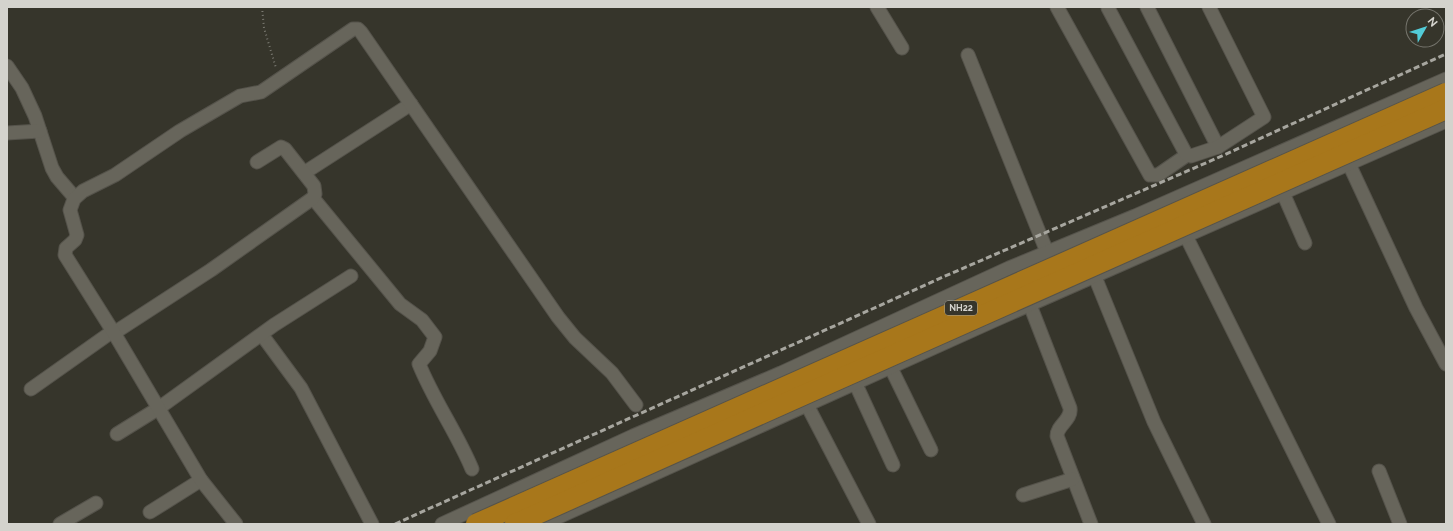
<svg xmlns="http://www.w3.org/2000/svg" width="1453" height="531" font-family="Raleway,sans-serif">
  <rect width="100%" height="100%" fill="#36352b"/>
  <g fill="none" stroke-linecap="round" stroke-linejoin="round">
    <defs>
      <g id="minor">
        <path d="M877 7 902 48"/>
        <path d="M1057 7 1150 175H1158L1187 155"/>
        <path d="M1147 7 1218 147"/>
        <path d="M1108 8 1186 154 1191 156 1218 147 1264 117 1209 7"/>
        <path d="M968 55 1047 252"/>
        <path d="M7 66 22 88 35 116 52 168 57 177 75 198"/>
        <path d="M7 133 40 131"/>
        <path d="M1349 164 1416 308 1446 364"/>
        <path d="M304 173 411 104"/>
        <path d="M1283 193 1305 243"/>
        <path d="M313 198 400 304 422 320 435 337 430 351 419 364C434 401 457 433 472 469"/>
        <path d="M1183 230 1329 524"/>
        <path d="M1095 277 1154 422 1204 524"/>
        <path d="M1030 305 1070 408C1072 420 1057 425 1057 436L1091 524"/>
        <path d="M114 333 211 270 313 198 315 194 314 186 285 149 281 147 257 162"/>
        <path d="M262 335 301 388 372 524"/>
        <path d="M891 368 931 450"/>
        <path d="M852 376 893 465"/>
        <path d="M31 389 113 331"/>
        <path d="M807 405 869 524"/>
        <path d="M117 434 159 408 274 325 351 276"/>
        <path d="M1379 471 1400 524"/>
        <path d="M1023 495 1073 479"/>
        <path d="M150 512 201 480"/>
        <path d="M60 524 96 503"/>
        <path d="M236 524 201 480 114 333 65 255 66 248 75 240 77 235 70 210 74 199 83 191 115 175 180 131 240 96 261 92 353 29H358L361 32 558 317 575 338 612 373 636 405"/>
        <path d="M442 524 633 436 781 373 1009 268 1135 216 1446 79"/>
        <path d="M543 524 995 320 1446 121"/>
      </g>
    </defs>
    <use href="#minor" stroke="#55534b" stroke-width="15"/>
    <path stroke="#7b7a72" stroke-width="2" stroke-dasharray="1 3" stroke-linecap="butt" d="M262 7 264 28 276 68"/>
    <use href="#minor" stroke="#67655b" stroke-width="13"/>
    <path stroke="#a7a69f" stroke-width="3" stroke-dasharray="6 3" stroke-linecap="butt" d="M395 524 943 277 1215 159 1446 54"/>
    <defs>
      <g id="highway-bridge">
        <path d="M476 524 1446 93"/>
        <path d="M515 524C825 385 1135 247 1446 109"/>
      </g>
    </defs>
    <use href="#highway-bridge" stroke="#55534b" stroke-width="22" stroke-linecap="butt"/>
    <use href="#highway-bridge" stroke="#a8771b" stroke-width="20"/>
  </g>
  <g text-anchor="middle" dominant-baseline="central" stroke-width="4" stroke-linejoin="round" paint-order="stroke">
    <rect fill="#36352b" stroke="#a5a49c" stroke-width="1" x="945" y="301" width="32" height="14" rx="3"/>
    <g font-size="9" font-weight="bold" fill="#d4d3cd">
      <text x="961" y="308">NH22</text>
    </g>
  </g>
  <rect width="1453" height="531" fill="none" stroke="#d4d3cd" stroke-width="16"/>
  <g transform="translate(1425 28) rotate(51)"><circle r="19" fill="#36352b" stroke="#75746c"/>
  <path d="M0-3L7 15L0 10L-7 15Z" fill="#52cbd7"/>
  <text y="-6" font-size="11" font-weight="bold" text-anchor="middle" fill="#d4d3cd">N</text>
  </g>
</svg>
